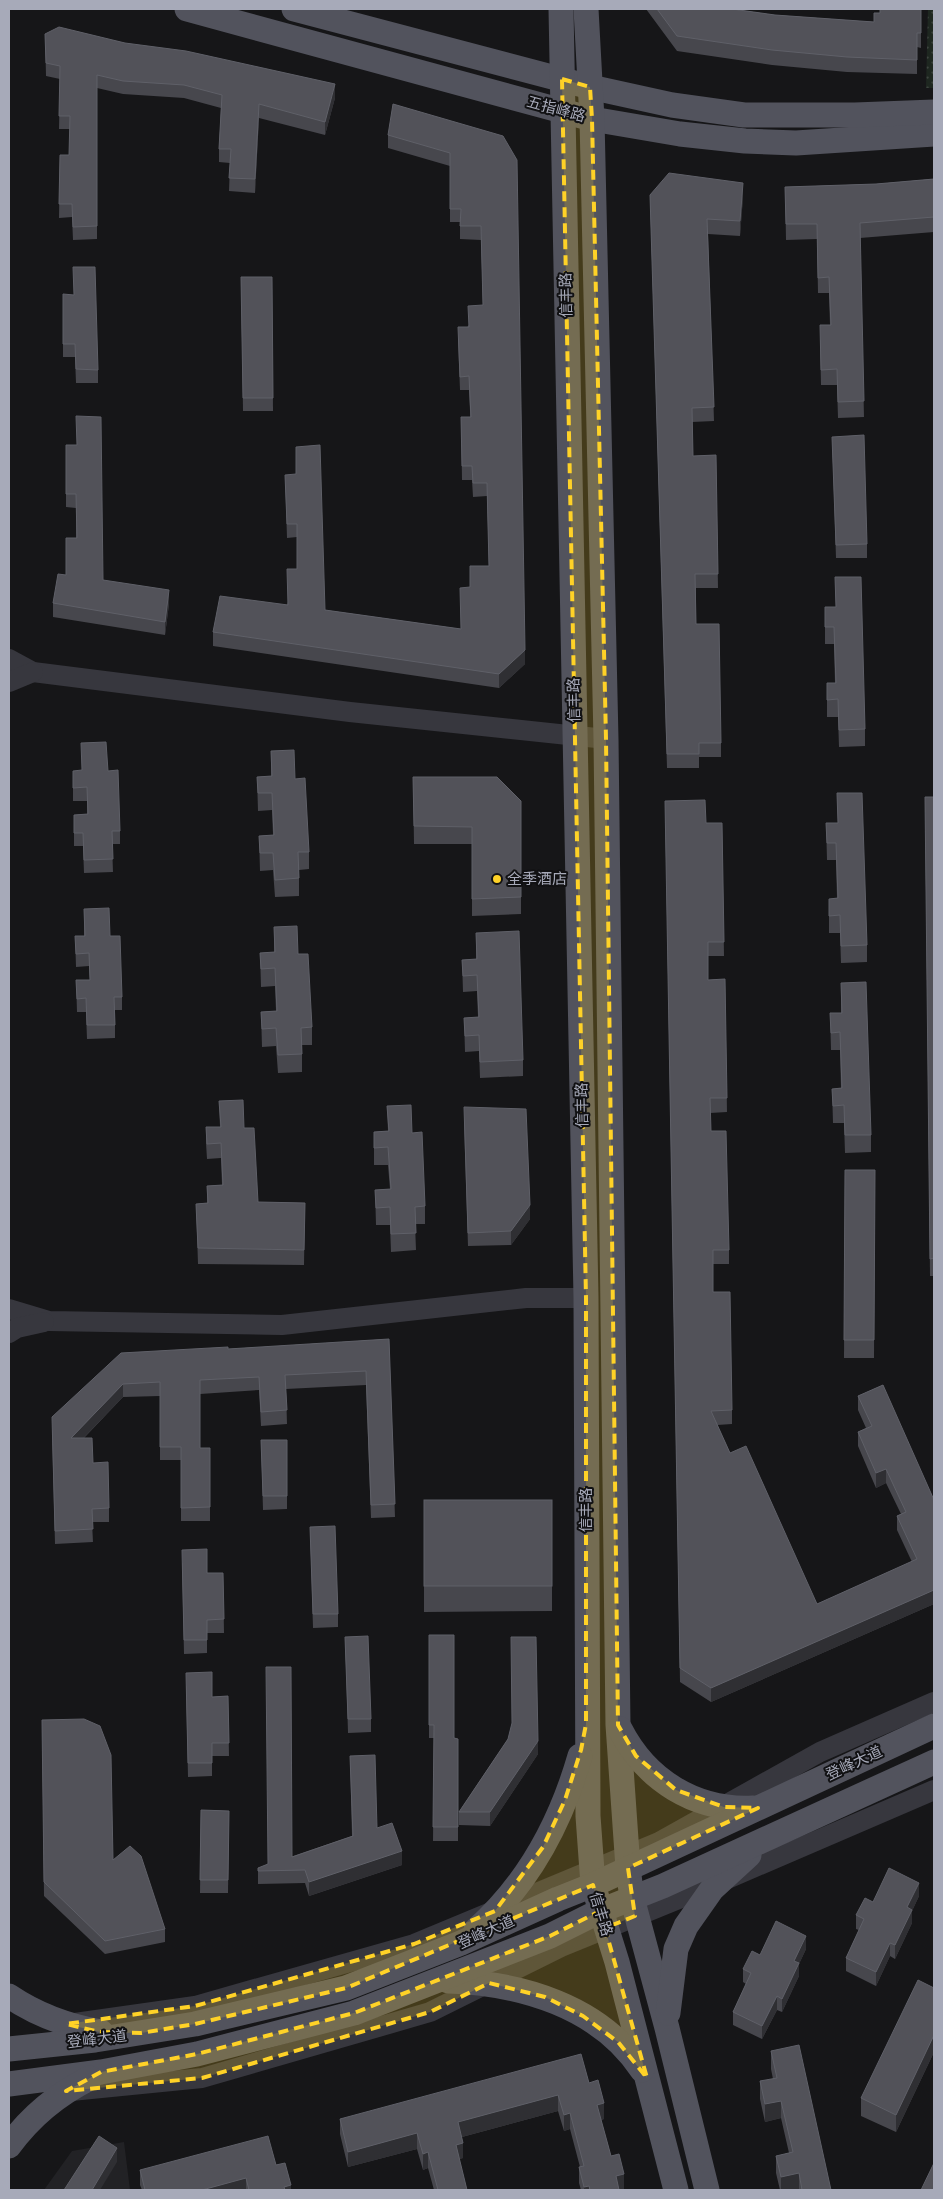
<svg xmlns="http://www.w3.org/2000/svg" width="943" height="2199" font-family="Cabin,'Noto Sans SC',sans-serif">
  <defs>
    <pattern id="grass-dots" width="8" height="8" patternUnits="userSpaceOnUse" patternTransform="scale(1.25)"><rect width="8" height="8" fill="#1e2720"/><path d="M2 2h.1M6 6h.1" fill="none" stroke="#3c443e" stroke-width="1.8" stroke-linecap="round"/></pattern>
  </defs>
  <rect width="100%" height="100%" fill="#161618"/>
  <path fill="#222225" d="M124 2142 130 2190H44L72 2151Z"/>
  <path fill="url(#grass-dots)" d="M928 9H934V88H926Z"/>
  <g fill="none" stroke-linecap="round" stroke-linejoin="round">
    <g stroke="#37373e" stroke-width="20">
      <path d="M9 659 33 672 350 712 606 739"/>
      <path d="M9 682 33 672"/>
      <path d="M9 1309 49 1321 282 1325 526 1298H586"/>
      <path d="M9 1333 17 1328 44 1322"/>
      <path d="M75 2023 195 2006 414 1944 659 1842 820 1752 934 1702"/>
      <path d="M71 2091 202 2078 430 2012 561 1947 718 1883 934 1790"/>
    </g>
    <g stroke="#52535d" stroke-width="25">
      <path d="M187 9 592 119 680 134 745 141 796 143 934 134"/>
      <path d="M294 9 590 87 672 105 744 115H855L934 112"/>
      <path d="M561 9 586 1298 588 1816 593 1885 617 1962 676 2190"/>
      <path d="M586 9 592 119 606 739 618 1725 628 1868 632 1898 667 2028 707 2190"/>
      <path d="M620 1729C646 1780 695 1811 753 1808"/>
      <path d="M476 1930C528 1884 561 1822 580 1756"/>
      <path d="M448 1981C520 1983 600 2006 642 2070"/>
      <path d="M9 1996C37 2015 67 2026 101 2032"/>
      <path d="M668 2013 676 1949 686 1926 712 1889 749 1855"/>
      <path d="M9 2049 95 2040 195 2024 346 1988 461 1943 558 1899 593 1885 934 1726"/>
      <path d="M9 2084 101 2072 197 2054 354 2013 550 1936 600 1911 663 1886 934 1762"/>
      <path d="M9 2146C30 2117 58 2094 90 2078"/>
    </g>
  </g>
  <g fill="#47474d">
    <path d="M646 9H732L775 15 874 22 880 13 921 9V48L917 47V74L847 72 772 65 677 51Z"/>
    <path d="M45 34 335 98 325 135 259 118 255 193 229 191 230 163 219 162V149L221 108 184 98 123 94 97 88V239L73 240 72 217 59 218 60 155H69L70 129H59L60 79 46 76Z"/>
    <path d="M388 135 503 136 525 664 499 688 213 646V632L287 605 297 569V537L287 538 285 475 325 610 461 629 470 587 489 566 487 496 473 497 472 480H462L461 417H470V411L469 390H460L458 340 483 305 481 240 460 239V222H450V166L388 148Z"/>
    <path d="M934 179V232L860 238 864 417 838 418 837 385H821L820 341 830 325 829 293H818L817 239 786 240 785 187 876 184Z"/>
    <path d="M650 195 743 197 740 236 708 234 714 421 692 422 693 456 716 455 718 588H696V624L721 743V757H699V768H667Z"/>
    <path d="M241 277H272L273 411H243Z"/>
    <path d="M63 294 98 370V383H76L75 357H63Z"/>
    <path d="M832 437 867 544V558H836Z"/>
    <path d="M66 445 103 580 169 604 165 635 53 617V603L66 575 76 538V508L66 507Z"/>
    <path d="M835 577 865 729V746L839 747 838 717H827V683H835L834 644H825V607H836Z"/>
    <path d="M271 751 295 779 309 852V869L299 870V896L275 897 273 870 260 871 259 836 273 835 272 810 258 811 257 777 271 776Z"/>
    <path d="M73 771H108L120 831V844H112L113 872 84 873 83 846H74V815L87 814V801H73Z"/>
    <path d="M413 777 521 801V914L472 916V844H414Z"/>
    <path d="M837 793 867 945V962L841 963 840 933H829V899L837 898 836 860H827L826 823H838Z"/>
    <path d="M925 797H934V1276H930Z"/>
    <path d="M665 801 706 823H722L724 956H708V980L725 979 727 1112 710 1113 711 1131 729 1250V1264H713V1292L732 1410V1424L717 1425 730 1453 817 1604 912 1562 897 1530V1516L901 1514 886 1483 876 1488 858 1446V1432L866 1428 858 1410V1396L883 1385 934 1604 711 1702 680 1682Z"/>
    <path d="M84 909 110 936 122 997V1010H115V1038L87 1039 86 1012H77L76 980H90L89 966 76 967 75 936H84Z"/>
    <path d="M274 927 298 954 312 1027V1045H302V1072L278 1073 276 1046 262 1047 261 1012 276 1011 275 986 261 987 260 953 274 952Z"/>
    <path d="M476 933 523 1060V1076L480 1078 479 1051 465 1052 464 1018 478 1017 477 991 463 992 462 960 476 959Z"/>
    <path d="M841 983 871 1135V1152L845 1153 844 1123H833L832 1089 841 1088 840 1050H831L830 1013H841Z"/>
    <path d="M219 1101 244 1128 258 1202 305 1203 304 1265 198 1264 196 1204 207 1203V1186L222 1185 221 1158 207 1159 206 1143V1127H220Z"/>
    <path d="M387 1106 412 1133 425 1206V1224H415L416 1250 391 1252 390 1225H376L375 1190 390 1189 388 1165H374V1132L388 1131Z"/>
    <path d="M464 1121 530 1219 511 1245 468 1246Z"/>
    <path d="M845 1170H875L874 1358H844Z"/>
    <path d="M389 1339 395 1517 371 1518 366 1385 286 1389 287 1424 261 1426 259 1390 200 1394V1448H210V1521H181V1460H160V1396L123 1397 84 1438 109 1508V1522H92L93 1542 55 1544 52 1431 121 1353 228 1349Z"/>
    <path d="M261 1440H287V1509L263 1510Z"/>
    <path d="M424 1500H552V1611L424 1612Z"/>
    <path d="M310 1527 338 1614V1627L313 1628Z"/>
    <path d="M182 1563 207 1573H223L224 1633H207V1653L184 1654Z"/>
    <path d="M429 1635 454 1738 458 1739V1841H433L434 1738H429Z"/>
    <path d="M345 1637 371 1719V1732L348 1733Z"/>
    <path d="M186 1686 212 1697 228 1696 229 1756H212V1776L188 1777Z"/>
    <path d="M42 1720 113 1860 165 1929V1942L105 1954 44 1896Z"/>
    <path d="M508 1739 538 1754 490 1826 459 1825V1812Z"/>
    <path d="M350 1756 377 1828 402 1865 309 1896 305 1883 258 1884V1868L352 1836Z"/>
    <path d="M201 1810 229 1811 228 1893H200Z"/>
    <path d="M919 1896 912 1911V1923L895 1959 890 1956 876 1986 846 1971V1958L859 1930 856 1929V1915L873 1902Z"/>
    <path d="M806 1949 799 1964V1976L782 2012 777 2010 762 2039 733 2025V2012L746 1984 743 1982V1969L760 1955Z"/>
    <path d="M934 1988V2052L896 2132 861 2116V2098Z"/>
    <path d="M771 2051 831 2190H780L776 2173V2156L789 2153 781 2118 765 2122 760 2099V2081L773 2079 771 2069Z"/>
    <path d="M589 2083 604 2119 601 2120 611 2156 624 2190H581L579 2183V2167H580L570 2129 564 2131 558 2111 462 2137 463 2158 459 2159 467 2190H434L428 2168 423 2170 417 2149 348 2167 340 2134V2119Z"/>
    <path d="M276 2165 291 2190H142L140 2185V2170Z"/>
  </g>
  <g fill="#2f2f33">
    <path d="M335 84V98L325 135V122Z"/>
    <path d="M259 104V118L255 193V179Z"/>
    <path d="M743 183V197L740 236V221Z"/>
    <path d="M169 590V604L165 635V622Z"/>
    <path d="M525 650V664L499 688V674Z"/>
    <path d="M530 1205V1219L511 1245V1231Z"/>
    <path d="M123 1384V1397L71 1451V1438Z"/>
    <path d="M886 1469V1483L876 1488V1473Z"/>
    <path d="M934 1590V1604L711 1702V1688Z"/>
    <path d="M538 1741V1754L490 1826V1812Z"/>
    <path d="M402 1851V1865L309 1896V1882Z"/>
    <path d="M919 1883V1896L912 1911V1923L895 1959V1945L907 1907Z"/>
    <path d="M806 1936V1949L799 1964V1976L782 2012V1999L794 1961Z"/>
    <path d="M890 1943V1956L876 1986V1972Z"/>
    <path d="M777 1996V2010L762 2039V2026Z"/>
    <path d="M934 2035V2052L896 2132V2115Z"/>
    <path d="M558 2095V2111L458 2138V2122Z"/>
    <path d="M781 2101V2118L765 2122V2104Z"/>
    <path d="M604 2103V2119L597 2121V2105Z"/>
    <path d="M570 2113V2129L564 2131V2115Z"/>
    <path d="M417 2133V2149L348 2167V2152Z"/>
    <path d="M463 2143V2158L456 2160V2145Z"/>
    <path d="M117 2148V2162L100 2190H92Z"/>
    <path d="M428 2152V2168L423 2170V2154Z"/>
    <path d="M799 2173V2190H781V2177Z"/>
    <path d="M624 2174V2190H616V2176Z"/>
    <path d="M246 2178V2190H202Z"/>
    <path d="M291 2185V2190H284V2187Z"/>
    <path d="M589 2186V2190H584V2187Z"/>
  </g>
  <g fill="#525259" stroke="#5f6068">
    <path d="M657 9H732L775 15 874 22V13H880V9H921V33H917V60L847 57 772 50 677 36Z"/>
    <path d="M59 27 125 43 186 51 335 84 325 122 259 104 255 179 229 178 231 149H219L222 95 184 85 123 81 97 75V226L73 227 72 204H59L60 155H69L70 116H59L60 66 46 63 45 34Z"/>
    <path d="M393 104 503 136 517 160 525 650 499 674 213 632 220 596 288 605 287 569H297V524H287L285 475 296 474V447L320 445 325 610 461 629 460 588 470 587V566H489L487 483H473L472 466H462L461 417H471L470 397 469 376 460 377 458 327H469L468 306 483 305 481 226H460L461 209H450V153L388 135Z"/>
    <path d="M669 173 743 183 740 221 707 219 714 407 692 408 693 456 716 455 718 574H695L696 624H719L721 743H699V754H667L650 195Z"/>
    <path d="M934 179V217L860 223 864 401 838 402 837 369 821 370 820 325H831L829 277 818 278 817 224H786L785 187 876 184Z"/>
    <path d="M73 267H95L98 370 76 369 75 344H63V294L74 295Z"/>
    <path d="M241 277H272L273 398H243Z"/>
    <path d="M76 416 101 417 103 580 169 590 165 622 53 603 58 574 66 575V538H77L76 494H66V445H77Z"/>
    <path d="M864 435 867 544 836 545 832 437Z"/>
    <path d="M835 577H861L865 729 839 730 838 699 827 700V683H836L834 627H825V607H836Z"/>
    <path d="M106 742 108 771 118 770 120 831H112L113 859 84 860 83 833H74V815L88 814 87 787 73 788V771L82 770 81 743Z"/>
    <path d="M294 750 295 779 305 778 309 852H298L299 878 275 880 273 853H260L259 836 274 835 272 793H258L257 777 272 776 271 751Z"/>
    <path d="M413 777H497L521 801V897L472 899V827L414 826Z"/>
    <path d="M837 793H862L867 945 841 946 840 915 829 916V899L838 898 836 843H827L826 823H838Z"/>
    <path d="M925 797H934V1258L930 1259Z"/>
    <path d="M705 800 706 823H722L724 942H708V980L725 979 727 1098H710L711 1131H726L729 1250H713V1292H730L732 1410 711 1411 730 1453 746 1446 817 1604 917 1559 897 1516 906 1512 886 1469 876 1473 858 1432 872 1426 858 1396 883 1385 934 1500V1590L711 1688 680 1668 665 801Z"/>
    <path d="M109 908 110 936H120L122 997H114L115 1025H87L86 998 77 999 76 980H90L89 953 76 954 75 936H85L84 909Z"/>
    <path d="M297 926 298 954H308L312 1027 301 1028 302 1054 278 1055 276 1028 262 1029 261 1012 277 1011 275 968 261 969 260 953 275 952 274 927Z"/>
    <path d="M519 931 523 1060 480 1062 479 1035 465 1036 464 1018 479 1017 477 975 463 976 462 960 477 959 476 933Z"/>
    <path d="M866 982 871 1135H845L844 1105 833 1106 832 1089 842 1088 840 1032 831 1033 830 1013H842L841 983Z"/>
    <path d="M243 1100 244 1128H254L258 1202 305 1203 304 1250 198 1248 196 1204 208 1203 207 1186 223 1185 221 1143 207 1144 206 1127H221L219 1101Z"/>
    <path d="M411 1105 412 1133 422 1132 425 1206 415 1207 416 1233 391 1234 390 1207 376 1208 375 1190 391 1189 388 1147 374 1148V1132L389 1131 387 1106Z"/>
    <path d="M464 1107 526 1109 530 1205 511 1231 468 1233Z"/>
    <path d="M845 1170H875L874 1340H844Z"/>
    <path d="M389 1339 395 1504 371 1505 366 1371 285 1375 287 1410 261 1412 259 1377 200 1380V1448H210V1507L181 1508V1447H160V1382L123 1384 71 1438H92L93 1463 108 1462 109 1508 92 1509 93 1529 55 1531 52 1417 121 1353 228 1347V1349Z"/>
    <path d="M261 1440H287V1496H263Z"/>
    <rect x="424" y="1500" width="128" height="86"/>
    <path d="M335 1526 338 1614H313L310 1527Z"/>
    <path d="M207 1549V1573H223L224 1619 207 1620V1640H184L182 1550Z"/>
    <path d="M429 1635H454V1738L458 1739V1827H433L434 1725H429Z"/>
    <path d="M368 1636 371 1719H348L345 1637Z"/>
    <path d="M511 1637H536L538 1741 490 1812H459L508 1739 512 1723Z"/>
    <path d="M266 1667H291L292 1857 353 1836 350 1756 375 1755 377 1828 392 1823 402 1851 309 1882 305 1870 258 1871V1868L268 1864Z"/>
    <path d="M212 1672V1697L228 1696 229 1743H212V1763H188L186 1673Z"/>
    <path d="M84 1719 100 1726 111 1755 113 1860 130 1846 141 1856 165 1929 105 1941 44 1882 42 1720Z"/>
    <path d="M201 1810 229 1811 228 1880H200Z"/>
    <path d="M889 1868 919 1883 907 1907 912 1910 895 1945 890 1943 876 1972 846 1958 864 1919 856 1915 865 1898 873 1902Z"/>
    <path d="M776 1921 806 1936 794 1961 799 1963 782 1999 777 1996 762 2026 733 2012 751 1973 743 1969 752 1951 760 1955Z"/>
    <path d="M918 1980 934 1988V2035L896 2115 861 2098Z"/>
    <path d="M799 2045 831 2190H802L799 2173 781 2177 776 2156 793 2152 781 2101 765 2104 760 2081 777 2078 771 2051Z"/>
    <path d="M581 2054 589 2083 598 2080 604 2103 597 2105 611 2156 619 2154 624 2174 616 2176 619 2190H590L589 2186 584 2187 579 2167 584 2166 570 2113 564 2115 558 2095 458 2122 463 2143 456 2145 467 2190H438L428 2152 423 2154 417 2133 348 2152 340 2119Z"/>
    <path d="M99 2136 117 2148 92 2190H64Z"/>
    <path d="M268 2136 276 2165 285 2163 291 2185 284 2187 285 2190H249L246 2178 202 2190H145L140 2170Z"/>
    <path d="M934 2163V2190H921Z"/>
  </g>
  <path fill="#ffd227" fill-opacity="0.2" stroke="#ffd227" stroke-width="4" stroke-dasharray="10 6" stroke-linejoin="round" d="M562 79 590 87 592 119 606 739 618 1725 636 1756 676 1790 724 1807 758 1808 628 1868 635 1916 605 1928 647 2078 618 2042 583 2016 545 1997 489 1983 430 2012 202 2078 66 2091 101 2072 197 2054 354 2013 550 1936 600 1911 593 1885 346 1988 195 2024 141 2033 100 2032 66 2024 195 2006 414 1944 495 1911 543 1847 565 1800 581 1750 586 1724V1298Z"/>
  <circle fill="#ffd227" stroke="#111113" stroke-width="2" cx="497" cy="879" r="5"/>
  <g text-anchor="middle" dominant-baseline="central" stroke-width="4" stroke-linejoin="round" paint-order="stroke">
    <g font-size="15" fill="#a7aab9" stroke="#111113">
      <text transform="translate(556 109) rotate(15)">五指峰路</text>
      <text transform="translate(566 295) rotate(-91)">信丰路</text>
      <text transform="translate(574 700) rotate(-91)">信丰路</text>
      <text transform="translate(582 1105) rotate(-91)">信丰路</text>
      <text transform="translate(586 1510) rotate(-90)">信丰路</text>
      <text transform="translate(854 1763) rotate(-25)">登峰大道</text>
      <text transform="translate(601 1914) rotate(73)">信丰路</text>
      <text transform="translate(486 1932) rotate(-24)">登峰大道</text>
      <text transform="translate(97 2039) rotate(-7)">登峰大道</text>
    </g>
    <g font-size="15" fill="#a7aab9" stroke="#111113" text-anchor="start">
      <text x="507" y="879">全季酒店</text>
    </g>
  </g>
  <rect width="943" height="2199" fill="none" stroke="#a7aab9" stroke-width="20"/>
</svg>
